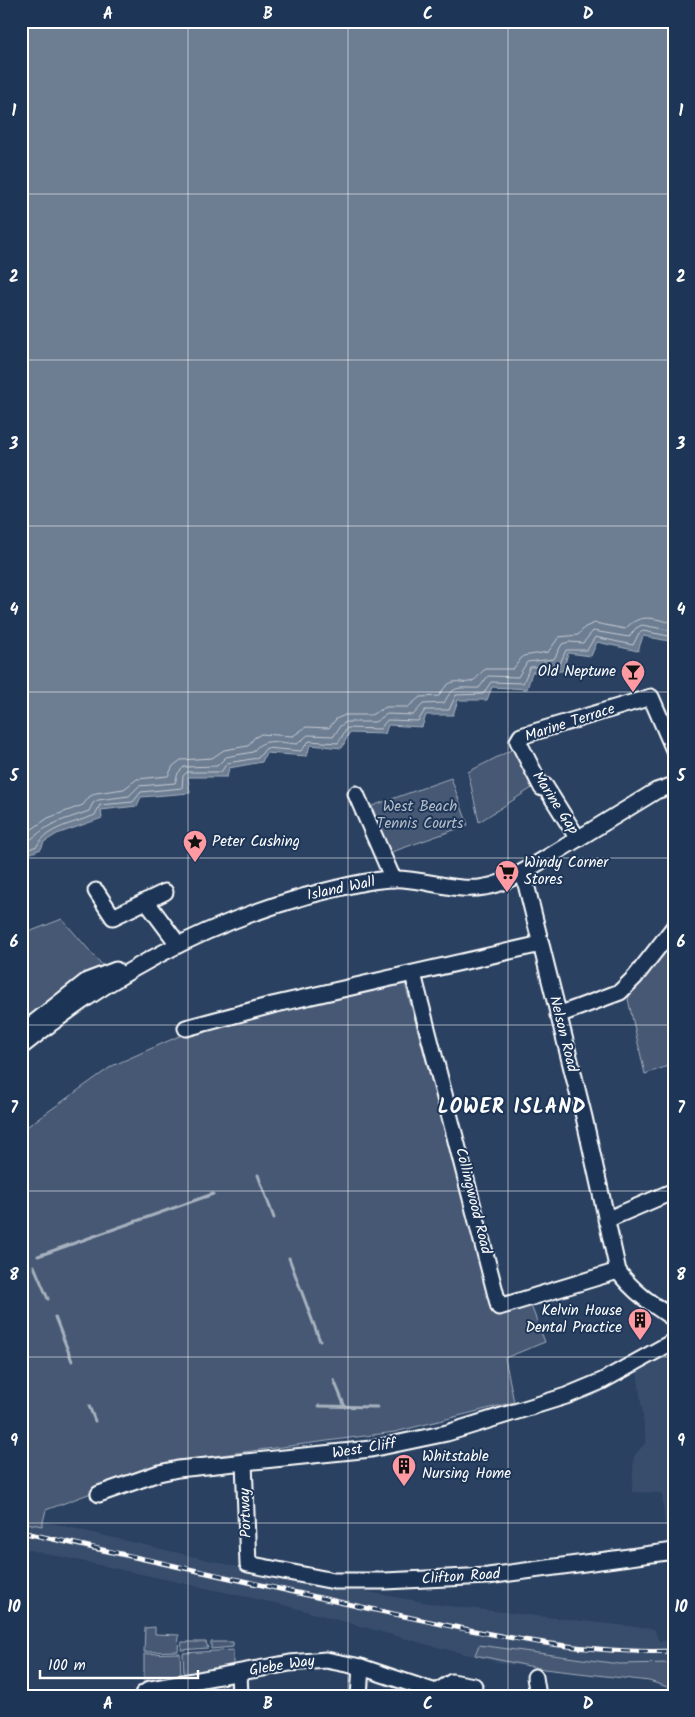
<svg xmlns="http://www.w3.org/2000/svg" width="695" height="1717" font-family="Kalam,sans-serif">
  <rect width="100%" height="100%" fill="#2a4161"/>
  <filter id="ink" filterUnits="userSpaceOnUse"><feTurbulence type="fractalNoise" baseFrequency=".02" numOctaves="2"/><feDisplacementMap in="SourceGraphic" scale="10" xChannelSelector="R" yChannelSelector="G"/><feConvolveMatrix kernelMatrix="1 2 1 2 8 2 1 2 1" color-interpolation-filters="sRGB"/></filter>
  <g filter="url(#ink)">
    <g fill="#394e6c">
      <path d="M674 1332V1623L662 1493 632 1492 634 1456 646 1442 637 1370Z"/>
      <path d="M21 1516 242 1568 247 1564 362 1591 440 1605 654 1629 659 1641 674 1640V1689L649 1681 506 1664 425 1644 284 1605 21 1548Z"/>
    </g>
    <g fill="#465975" stroke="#a2acba">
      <path d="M517 747 535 786 479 822 468 772Z"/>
      <path d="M451 778 468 825 389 853 372 806Z"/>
      <path d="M62 919 103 966 31 1020 21 999V935Z"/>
      <path d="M674 935V1064L645 1074 628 999 642 974Z"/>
      <path d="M404 980 495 1315 530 1303 545 1342 505 1358 514 1402 395 1432 176 1461 46 1510 42 1526 21 1522V1131L112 1066 186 1033Z"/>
      <path d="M155 1627V1634L179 1635 178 1651 144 1652 145 1628Z"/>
      <path d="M182 1642H206L208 1648 181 1650Z"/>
      <path d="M211 1642H233V1647L211 1649Z"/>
      <path d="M479 1645 619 1664 674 1663V1689L649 1681 544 1669 475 1655Z"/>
      <path d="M233 1650V1665L184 1676 183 1653Z"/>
      <path d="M180 1653 181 1676 144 1681V1654Z"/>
      <path d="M230 1680 231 1693 207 1694 206 1685Z"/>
      <path d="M205 1685 206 1694 182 1695V1691Z"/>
    </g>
    <path fill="#6d7d92" stroke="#a7b1be" d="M21 21H674V642L643 636 638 651 597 642 591 656 568 653 563 671 532 672 527 689 492 687 487 700H458L453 715H426L422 727 388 725 385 734 349 733 342 748 310 745 307 756 266 753 262 762 229 768 227 777H188L190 793 141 797 137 806 101 810 102 818 57 834 44 842 41 849 21 857Z"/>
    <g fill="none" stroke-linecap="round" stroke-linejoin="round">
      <g stroke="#c5cbd3" stroke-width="1">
        <path d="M21 837 48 818 83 805 89 797 96 793 124 789 137 779 168 776 173 766 181 760 212 758 224 750 248 746 254 738 261 734 293 736 306 727 329 728 336 719 345 715H371L386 707H408L420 697 439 696C453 671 462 688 474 680 478 678 480 672 486 669H513L523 656 548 652 559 637 578 635 585 627 595 623 625 629C641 612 653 619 674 623"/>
        <path d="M21 845C33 840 39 831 51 825 63 819 76 816 89 811L93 803 98 800 129 796 139 786 175 783 178 773 184 767 217 766 226 757 253 752C263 736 280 743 297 744L308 735 334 736 340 726 346 722H375L387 714 413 715 423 704 444 703C454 683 460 689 479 688L488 676 518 677 527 662 554 659 562 644 569 642 583 643 593 631 629 637 636 628 642 625 674 631"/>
        <path d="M21 852 37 846C47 827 76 823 95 815L100 805 133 802 141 792 182 788 183 776 187 772H221L227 763 258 758 266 748 301 751 309 741 338 743 347 728 380 729 387 720 418 721 425 710H449L456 695 483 694 491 682 523 683 530 667 559 666 566 650H587L595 637 633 645 639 633 643 631 674 637"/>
      </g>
      <g stroke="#a7b1be" stroke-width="3">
        <path d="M258 1175 274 1218"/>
        <path d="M38 1256 213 1194"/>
        <path d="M289 1258 320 1341"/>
        <path d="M34 1266 48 1299"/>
        <path d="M55 1317 72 1361"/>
        <path d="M334 1380 345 1407"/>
        <path d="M89 1406 95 1421"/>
        <path d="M319 1406 377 1407"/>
      </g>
      <defs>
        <g id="minor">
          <path d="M356 794 393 879"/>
          <path d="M578 839 545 786 542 788 518 741 521 736 651 697 674 750"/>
          <path d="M523 872 584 1117 618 1271C633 1292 653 1305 674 1319"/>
          <path d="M96 891 113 917 165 892"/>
          <path d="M146 901 178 944"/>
          <path d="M413 974 499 1307 618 1271"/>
          <path d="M558 1015 620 992 635 977 674 927"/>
          <path d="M186 1028 272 1005 541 944"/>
          <path d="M21 1033 87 981 116 970"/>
          <path d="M21 1047C105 978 202 925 306 896 334 889 362 881 391 879 422 877 454 893 485 887 509 883 532 866 553 854 587 833 622 812 656 791L674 785"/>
          <path d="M606 1220 674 1191"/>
          <path d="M244 1462 248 1564 334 1581H385L488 1576 674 1551"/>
          <path d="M99 1494 159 1473 178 1469 371 1449 447 1433 566 1396 602 1381 674 1341"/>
          <path d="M239 1673 240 1696"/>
          <path d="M535 1677 538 1696"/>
          <path d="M436 1692 452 1682 474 1686"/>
          <path d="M143 1694 150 1689 290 1663 326 1660 361 1667 436 1692 437 1696"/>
          <path d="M359 1696 361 1667"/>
        </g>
      </defs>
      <use href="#minor" stroke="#fff" stroke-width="19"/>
      <use href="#minor" stroke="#1d3557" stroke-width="15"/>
      <defs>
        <path id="rail" d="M21 1532C133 1556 245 1581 357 1606 460 1628 567 1655 674 1651"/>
      </defs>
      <use href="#rail" stroke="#fff" stroke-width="5"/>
      <use href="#rail" stroke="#1d3557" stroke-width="3" stroke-dasharray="9" stroke-linecap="butt"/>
    </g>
  </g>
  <path fill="none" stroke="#fff" stroke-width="1" stroke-opacity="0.55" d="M188 21V1696M348 21V1696M508 21V1696M21 194H674M21 360H674M21 526H674M21 692H674M21 858H674M21 1025H674M21 1191H674M21 1357H674M21 1523H674"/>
  <defs>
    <symbol id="bar-pin" viewBox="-11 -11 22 30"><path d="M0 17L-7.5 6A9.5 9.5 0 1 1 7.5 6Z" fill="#ff9aa2" stroke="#1d3557"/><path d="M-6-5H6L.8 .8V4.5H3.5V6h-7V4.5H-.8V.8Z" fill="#111"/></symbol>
    <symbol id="sight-pin" viewBox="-11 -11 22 30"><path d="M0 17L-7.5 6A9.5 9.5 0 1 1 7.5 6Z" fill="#ff9aa2" stroke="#1d3557"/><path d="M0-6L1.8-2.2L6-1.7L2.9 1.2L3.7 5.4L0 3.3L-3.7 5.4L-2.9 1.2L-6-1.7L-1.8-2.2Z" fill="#111"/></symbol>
    <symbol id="supermarket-pin" viewBox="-11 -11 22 30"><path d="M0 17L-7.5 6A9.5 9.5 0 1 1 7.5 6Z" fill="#ff9aa2" stroke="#1d3557"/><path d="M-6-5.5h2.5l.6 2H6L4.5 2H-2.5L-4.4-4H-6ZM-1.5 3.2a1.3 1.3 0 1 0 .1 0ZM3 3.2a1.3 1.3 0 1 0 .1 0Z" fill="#111"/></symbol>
    <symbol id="building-pin" viewBox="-11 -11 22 30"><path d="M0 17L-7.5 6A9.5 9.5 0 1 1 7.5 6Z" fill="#ff9aa2" stroke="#1d3557"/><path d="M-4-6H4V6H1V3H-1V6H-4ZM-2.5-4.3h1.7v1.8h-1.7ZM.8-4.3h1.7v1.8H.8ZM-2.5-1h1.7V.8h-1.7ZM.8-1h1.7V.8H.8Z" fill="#111"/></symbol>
  </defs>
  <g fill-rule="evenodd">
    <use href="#bar-pin" x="619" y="658" width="28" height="38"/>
    <use href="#sight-pin" x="181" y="828" width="28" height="38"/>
    <use href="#supermarket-pin" x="493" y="858" width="28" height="38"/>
    <use href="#building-pin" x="626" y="1306" width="28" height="38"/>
    <use href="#building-pin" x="390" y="1452" width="28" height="38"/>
  </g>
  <g text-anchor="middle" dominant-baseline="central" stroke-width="4" stroke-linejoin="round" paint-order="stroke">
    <g font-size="15" fill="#fff" stroke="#1d3557" text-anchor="start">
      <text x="616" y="672" text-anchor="end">Old Neptune</text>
      <text x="212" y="842">Peter Cushing</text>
      <text x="524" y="863">Windy Corner<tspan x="524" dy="17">Stores</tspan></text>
      <text x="622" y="1311" text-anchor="end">Kelvin House<tspan x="622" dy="17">Dental Practice</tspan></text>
      <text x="422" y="1457">Whitstable<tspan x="422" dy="17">Nursing Home</tspan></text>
    </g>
    <g font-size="15" fill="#fff" stroke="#1d3557">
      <text transform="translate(570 723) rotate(-18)">Marine Terrace</text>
      <text transform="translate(555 803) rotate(57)">Marine Gap</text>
      <text transform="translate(341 889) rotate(-12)">Island Wall</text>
      <text transform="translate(563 1034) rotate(76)">Nelson Road</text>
      <text transform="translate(473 1201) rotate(76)">Collingwood Road</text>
      <text transform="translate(364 1449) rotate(-9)">West Cliff</text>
      <text transform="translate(246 1513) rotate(-92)">Portway</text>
      <text transform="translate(461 1577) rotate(-4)">Clifton Road</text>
      <text transform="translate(282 1666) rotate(-9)">Glebe Way</text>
    </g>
    <g font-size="15" fill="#b5bdc8" stroke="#1d3557">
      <text x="420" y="807">West Beach<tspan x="420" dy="17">Tennis Courts</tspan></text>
    </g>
    <g font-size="20" font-weight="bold" letter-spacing="1" fill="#fff" stroke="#1d3557">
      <text x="512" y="1108">LOWER ISLAND</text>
    </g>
  </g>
  <rect width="695" height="1717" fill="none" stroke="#1d3557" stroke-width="55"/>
  <path d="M40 1670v8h158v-8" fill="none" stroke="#ffffff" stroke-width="2.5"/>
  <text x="48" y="1670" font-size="15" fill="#ffffff" stroke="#1d3557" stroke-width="4" paint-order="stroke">100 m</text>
  <rect x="28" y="28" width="640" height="1662" fill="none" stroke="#fff" stroke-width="2"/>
  <g font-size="16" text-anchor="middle" font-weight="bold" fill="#fff">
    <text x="108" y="19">A</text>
    <text x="268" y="19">B</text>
    <text x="428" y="19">C</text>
    <text x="588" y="19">D</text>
    <text x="14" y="116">1</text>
    <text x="681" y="116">1</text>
    <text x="14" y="282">2</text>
    <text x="681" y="282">2</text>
    <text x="14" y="449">3</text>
    <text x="681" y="449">3</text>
    <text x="14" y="615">4</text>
    <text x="681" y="615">4</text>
    <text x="14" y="781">5</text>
    <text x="681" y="781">5</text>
    <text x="14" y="947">6</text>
    <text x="681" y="947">6</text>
    <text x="14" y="1113">7</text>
    <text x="681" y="1113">7</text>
    <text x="14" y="1280">8</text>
    <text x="681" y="1280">8</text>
    <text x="14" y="1446">9</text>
    <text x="681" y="1446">9</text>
    <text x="14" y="1612">10</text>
    <text x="681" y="1612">10</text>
    <text x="108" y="1709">A</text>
    <text x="268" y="1709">B</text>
    <text x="428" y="1709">C</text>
    <text x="588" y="1709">D</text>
  </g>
</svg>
